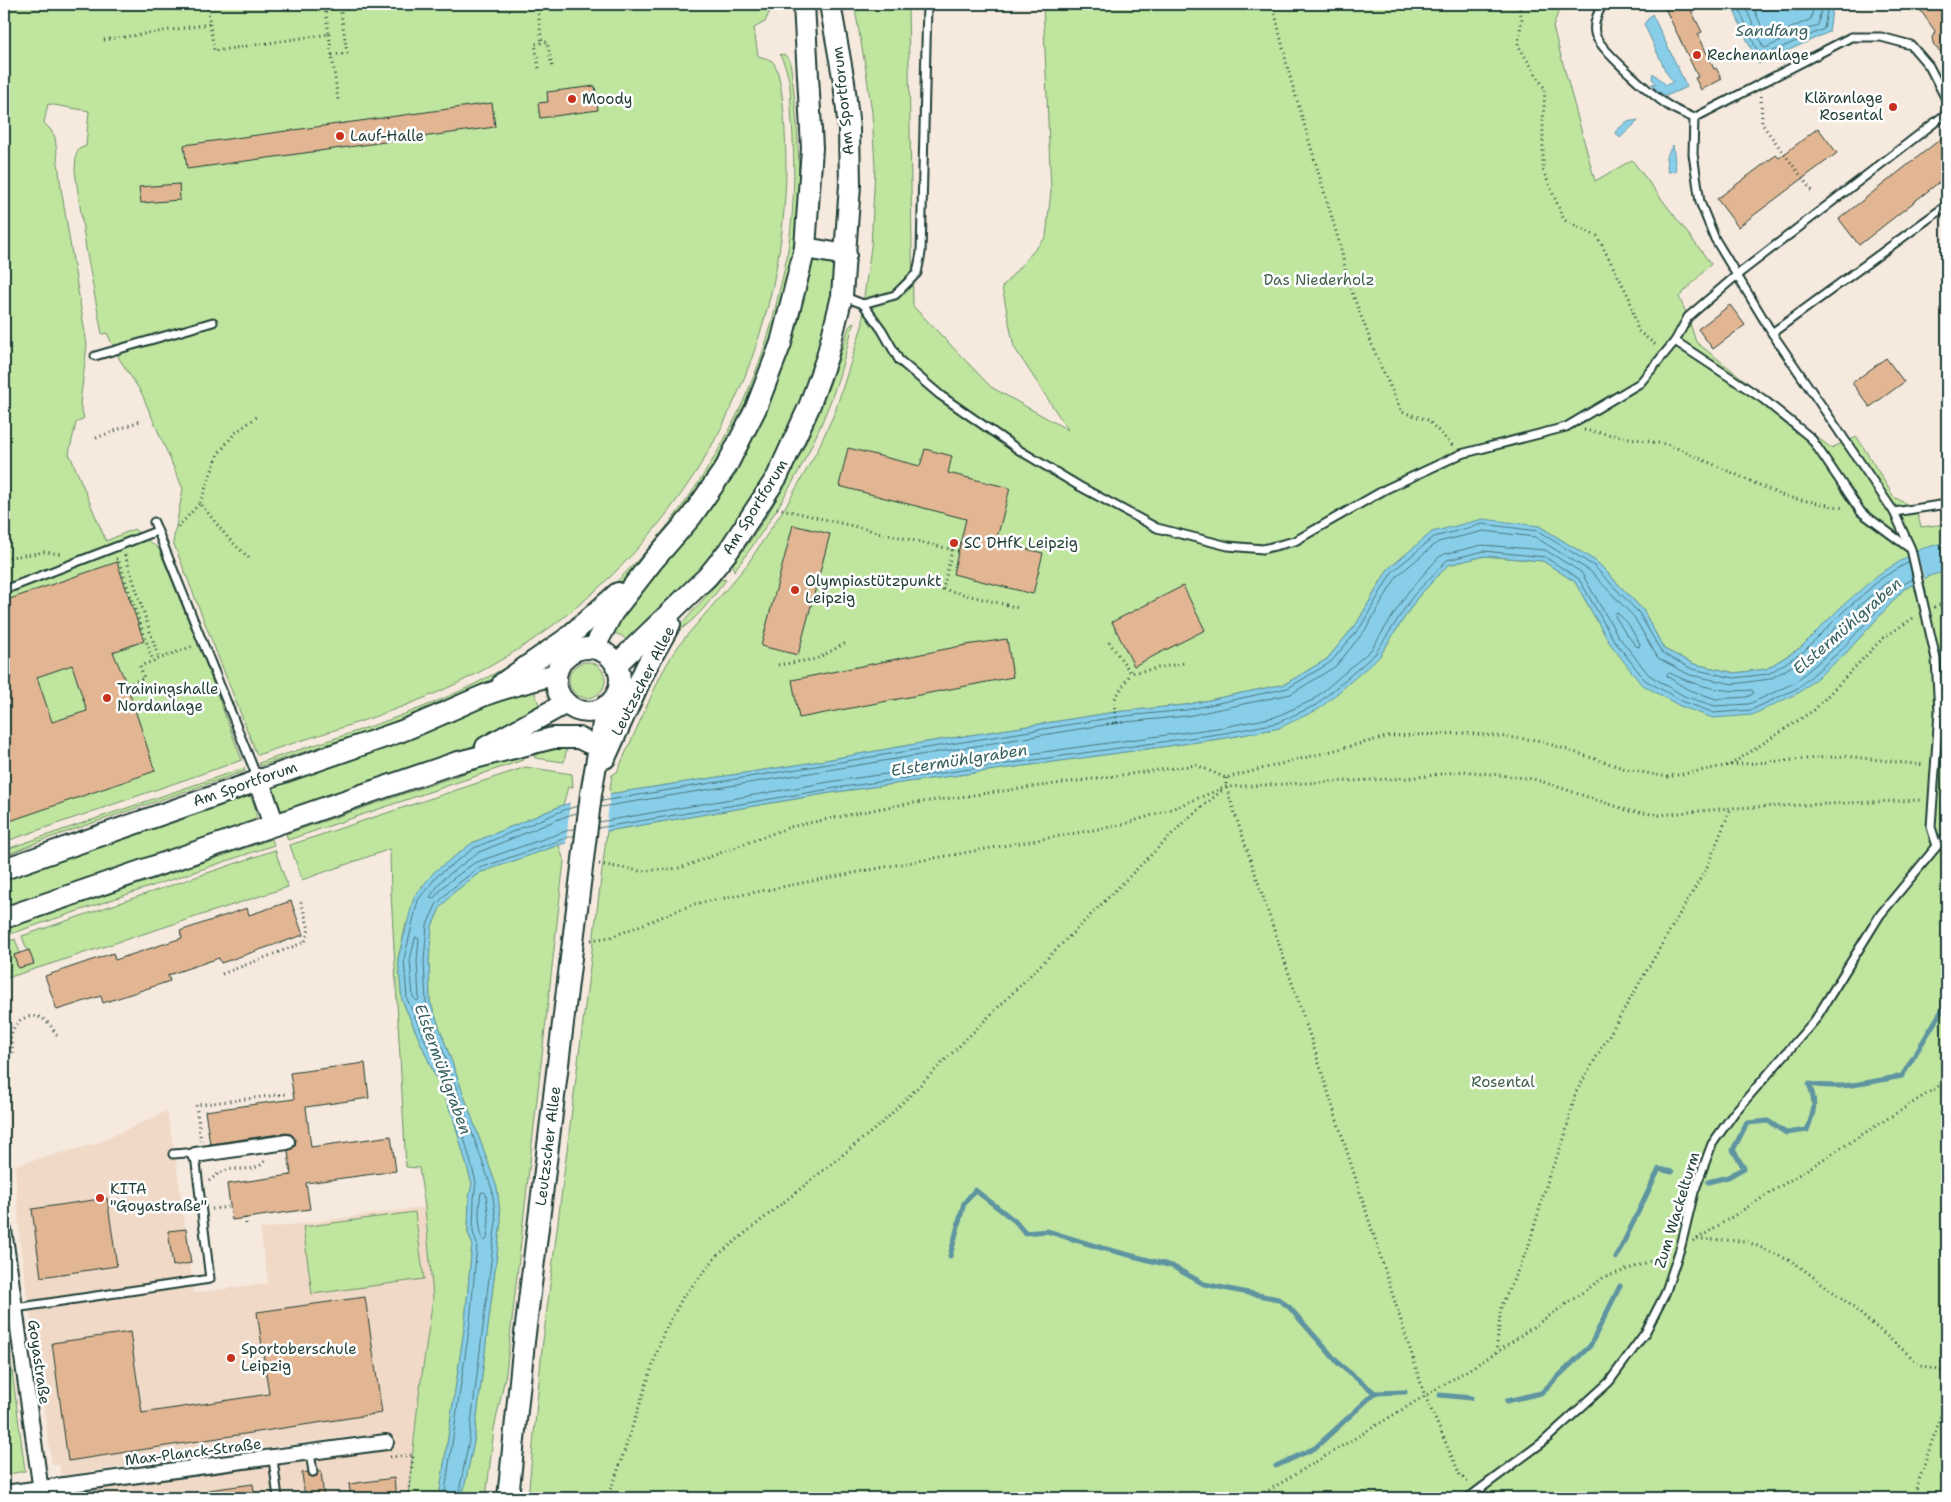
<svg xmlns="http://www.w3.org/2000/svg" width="1951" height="1502" font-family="'Shantell Sans',sans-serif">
  <rect width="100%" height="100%" fill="#f6e9de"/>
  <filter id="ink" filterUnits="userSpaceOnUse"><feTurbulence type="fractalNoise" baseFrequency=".02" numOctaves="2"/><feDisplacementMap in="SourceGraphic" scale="10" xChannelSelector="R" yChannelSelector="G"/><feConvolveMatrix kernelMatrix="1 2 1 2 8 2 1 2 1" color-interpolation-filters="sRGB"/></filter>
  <g filter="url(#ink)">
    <path fill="#f0dac7" d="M167 1111 177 1168 194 1293 268 1283 260 1229 425 1207 433 1298 418 1402 408 1498H42L41 1488 310 1453 358 1436 139 1464 61 1476 59 1465H52L20 1245 15 1165 95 1144Z"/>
    <g fill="#bfe59f" stroke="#6f916a">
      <path d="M4 4H773L765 22 754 28 758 56C762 57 769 59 772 61 785 72 786 153 786 172 782 380 669 567 487 668 418 707 332 730 257 755L173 542 183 489 141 392 120 360 107 333 102 334 86 249 75 171 76 154 79 149 86 146 89 111 48 104 44 123 50 129 55 137 61 188 87 345 80 404 84 418 76 423 69 453 106 541 134 529 159 549 204 659 242 760 4 842Z"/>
      <path d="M854 4H908L913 306 991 387 1068 430 1014 347 1002 287 1046 237 1051 191 1043 4H1561L1553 27 1595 181 1632 160 1711 264 1679 297 1688 317 1696 342 1831 448 1857 437 1894 497 1916 509 1921 527 1947 524V1498H528L542 1349 607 831 836 792 1226 738 1279 728 1379 657 1417 598 1448 565 1485 556 1543 561 1575 582 1609 642 1680 706 1844 655 1904 589 1929 576 1841 607 1800 648 1766 669 1735 673 1694 664 1664 649 1643 610 1597 562 1539 526 1388 569 1357 623 1327 659 1285 684 1185 705 1115 712 921 743 803 764 609 794 612 775 617 772 660 677 672 655 683 640 747 565 789 501 816 453 835 412 847 374 863 323V304L871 247 875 168 872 113 866 70Z"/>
      <path d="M780 54 785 55 790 61C797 111 801 163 797 213 786 346 715 497 617 587 603 600 586 612 571 624 545 645 519 664 490 680 418 718 337 741 260 766L259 763C336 737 418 715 490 676 621 604 724 479 768 336 773 321 776 304 780 288 794 234 796 178 792 122 790 106 792 87 787 73 786 66 782 60 780 54Z"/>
      <path d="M819 260 833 262 839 266 820 356 770 472 716 554 631 645 622 636 609 631 618 614 664 564 689 533 754 432 772 393 789 346 808 266 812 261Z"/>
      <path d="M854 322C846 351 839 381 827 410 805 466 771 523 734 571L733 564C788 493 823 413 849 327Z"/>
      <path d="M721 579 726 580C711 599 695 623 674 633Z"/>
      <circle cx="587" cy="680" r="18"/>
      <path d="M533 687 541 710 480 743 441 760 285 813 279 810 273 791 274 784 499 697Z"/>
      <path d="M542 747H567L564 762 535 758 534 756V750Z"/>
      <path d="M521 754 523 760 288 840 286 834Z"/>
      <path d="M526 767 572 774 573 787H568L563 805 472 843 406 924 398 959 402 1000 453 1117 472 1184 469 1198 468 1233 472 1243 465 1323 439 1498H408L418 1402 433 1298 425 1207 419 1168 406 1167 391 893 390 849 302 880 290 845Z"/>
      <path d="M244 768 245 771 43 840 4 856V850Z"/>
      <path d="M247 793C254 799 257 813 256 821L4 910V878Z"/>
      <path d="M272 839 274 845 4 936V930Z"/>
      <path d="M559 845 564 861 506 1373 494 1429 486 1498H462L474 1441 501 1221 497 1188 430 1001 429 961 432 926 440 908 453 893 479 873Z"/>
      <path d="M275 850 288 887 4 979V943L15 939 20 953 14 955 18 968 33 964 29 950H27L22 936Z"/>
      <path d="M415 1212 424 1279 312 1294 303 1227Z"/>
      <path d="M4 1331H7L25 1471 4 1475Z"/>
    </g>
    <g fill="#88cee9" stroke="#5e94a1">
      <path d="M1731 4H1833L1829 32 1758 64Z"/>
      <path d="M1652 14 1687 87 1666 96 1657 91 1652 84 1656 83 1652 79 1653 73 1666 85 1673 82 1666 72 1644 24Z"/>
      <path d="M1639 120 1620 138 1615 132 1626 122Z"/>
      <path d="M1673 145 1676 171 1668 172 1666 157Z"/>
      <path d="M1483 519 1539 526 1597 562 1643 610 1664 649 1694 664 1735 673 1766 669 1800 648 1841 607 1879 574 1921 549 1947 542V571L1929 576 1904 589 1844 655 1800 692 1752 715 1713 718 1680 706 1641 684 1609 642 1575 582 1543 561 1485 556 1448 565 1417 598 1379 657 1319 709 1279 728 1226 738 836 792 607 831 559 845 479 873 453 893 440 908 432 926 429 961 430 1001 497 1188 501 1221 474 1441 462 1498H439L465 1323 472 1243 468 1233 469 1198 472 1184 453 1117 402 1000 398 959 414 897 434 872 472 843 563 805 609 794 803 764 921 743 1115 712 1185 705 1285 684 1327 659 1357 623 1388 569 1432 532Z"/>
    </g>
    <g fill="#f6e9de">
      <path d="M1916 549 1925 581 1915 586 1907 555Z"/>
      <path d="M610 791 606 834 566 845 570 800Z"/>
    </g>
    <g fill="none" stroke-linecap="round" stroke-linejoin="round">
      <g stroke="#49777c" stroke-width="1">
        <path d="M1737 4 1759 55 1762 56 1824 29 1828 4"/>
        <path d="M1744 4 1763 47 1765 48 1818 25 1822 4"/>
        <path d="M1752 4 1766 37 1769 38 1811 19 1814 4"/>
        <path d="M1617 613 1627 622 1640 644 1639 647 1636 646 1624 631 1615 616Z"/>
        <path d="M1670 673C1696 686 1722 693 1752 690L1754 693 1747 697 1716 699 1687 689 1668 677 1667 675Z"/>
        <path d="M602 801 1116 717 1186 710 1288 688 1331 662 1361 626 1392 572 1434 537 1483 524 1538 531 1594 566 1639 613 1662 653 1692 669 1734 678 1768 674 1803 652 1844 611 1882 578 1909 562"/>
        <path d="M599 822 835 781 1224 727 1275 717 1313 700 1371 650 1408 592 1439 557 1445 554 1482 545 1545 550 1581 572 1618 636 1649 675 1684 696 1715 706 1749 704 1794 683 1836 647 1893 583 1890 581 1886 583 1848 615 1806 658 1770 679 1733 684 1690 675 1658 658 1634 617 1590 571 1535 537 1484 531 1438 542 1397 576 1366 629 1336 666 1291 694 1187 716 1116 723 601 807"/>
        <path d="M575 828 474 863 446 884 434 898 430 897 442 880 477 853 566 816 577 813"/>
        <path d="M598 828 836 788 1225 733 1277 723 1316 705 1375 654 1413 596 1447 560 1484 551 1545 557 1579 579 1613 639 1645 680 1682 701 1714 713 1751 710 1798 688 1840 651 1900 586 1913 579"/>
        <path d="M416 937 419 939 417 961 419 999 417 1001 413 997 410 960Z"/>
        <path d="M484 1192 486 1194 489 1221 487 1239 485 1241 483 1240C478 1226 478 1207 481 1193Z"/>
        <path d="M444 1498 470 1323 477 1244 473 1232 474 1199 476 1182 458 1115 407 999 404 959 418 900 437 876 474 848 564 810 578 806"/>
        <path d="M458 1498 469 1440 496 1221 492 1189 426 1002 424 961 427 925 436 905 450 890 477 869 575 835"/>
      </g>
      <g stroke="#5e94a1" stroke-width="5">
        <path d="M1708 1182 1728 1177 1744 1168 1733 1150 1747 1123 1768 1121 1786 1133 1807 1130C1814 1112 1817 1103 1809 1084 1840 1090 1871 1082 1902 1076L1947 1002"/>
        <path d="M950 1256 964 1203 975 1190 1015 1221 1025 1233 1047 1231 1102 1248 1172 1266 1204 1284 1278 1299 1289 1307 1340 1365 1375 1393"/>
        <path d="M1616 1258 1659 1169 1672 1172"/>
        <path d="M1440 1395 1471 1398"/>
        <path d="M1507 1401 1541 1393 1590 1346 1620 1286"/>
        <path d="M1276 1466 1315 1448 1375 1393 1405 1392"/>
      </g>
    </g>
    <g fill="#e2b692" stroke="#1f3d34" fill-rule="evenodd">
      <path d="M1663 4H1688L1702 32 1698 34 1714 69 1716 68 1722 79 1701 90 1695 78 1698 77Z"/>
      <path d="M1916 4H1947V57L1934 46 1932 38 1935 31Z"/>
      <path d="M595 86 598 110 540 118 538 103 548 102 547 92Z"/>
      <path d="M492 103 495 127 187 169 184 145Z"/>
      <path d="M1818 128 1837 153 1738 227 1717 199 1776 155 1779 158Z"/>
      <path d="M1947 134V176L1859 245 1839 219Z"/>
      <path d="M179 184 180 200 141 203 139 187Z"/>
      <path d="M1730 305 1745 325 1713 349 1698 329Z"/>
      <path d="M1886 358 1904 382 1870 407 1852 383Z"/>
      <path d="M848 448 920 466 925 449 952 456 948 473 1010 488 996 542 1043 553 1033 594 953 574 966 519 839 486Z"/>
      <path d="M793 525 830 534 798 655 761 646Z"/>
      <path d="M117 562 144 641 113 652 127 685 155 771 4 823V601ZM72 665 87 711 52 722 37 677Z"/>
      <path d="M1183 586 1205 630 1134 666 1112 622Z"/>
      <path d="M1007 639 1013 677 799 718 792 680 966 645Z"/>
      <path d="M291 901 303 935 221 963 219 958 168 975 170 981 103 1003 101 996 57 1010 45 976 113 953 115 960 182 938 180 931 247 908 249 915Z"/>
      <path d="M29 950 34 964 18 968 14 955Z"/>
      <path d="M365 1063 369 1098 306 1107 311 1147 391 1136 396 1171 306 1183 310 1209 232 1220 227 1184 291 1175 288 1151 295 1146 296 1140 291 1134 286 1133 210 1144 205 1111 294 1099 290 1073Z"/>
      <path d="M107 1198 117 1266 41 1277 32 1209Z"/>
      <path d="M186 1229 191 1263 173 1266 168 1231Z"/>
      <path d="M365 1297 382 1413 68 1461 52 1343 130 1332 142 1413 269 1394 257 1312Z"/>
      <path d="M318 1471H321L324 1498H305L302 1473 308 1472 309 1476 313 1477 317 1476Z"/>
      <path d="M394 1478 396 1498H351L349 1484Z"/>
      <path d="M253 1484 255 1498H209L208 1490Z"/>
    </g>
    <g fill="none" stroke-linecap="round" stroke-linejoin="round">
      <defs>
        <g id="lane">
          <path d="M1603 4C1598 12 1593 23 1595 33 1597 48 1655 97 1669 106 1676 111 1686 114 1694 118L1693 154 1700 202 1715 239 1772 333 1894 512 1911 549 1936 659 1939 712 1931 827 1937 846"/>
          <path d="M1694 118 1851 37H1881L1911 45 1929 66 1947 101"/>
          <path d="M845 297 863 304 895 295 917 273 921 253 927 4"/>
          <path d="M863 304 882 330 899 360 940 395 1019 450 1079 486 1157 528 1228 546 1263 549 1295 541 1386 489 1461 454 1566 427 1640 383 1675 341 1688 317 1737 275 1947 113"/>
          <path d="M1772 333 1947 205"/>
          <path d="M1675 341 1763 399 1811 438 1861 512 1908 547"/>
          <path d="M95 356 213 322"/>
          <path d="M1894 512 1947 504"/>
          <path d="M154 522 257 777"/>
          <path d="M4 590 157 531"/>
          <path d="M15 1308 210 1279 195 1155 186 1153 173 1154"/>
          <path d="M310 1453 313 1472"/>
          <path d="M273 1459 278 1498"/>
          <path d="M1468 1498 1543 1442 1609 1382 1645 1333 1665 1294 1681 1246 1694 1192 1712 1144 1734 1113 1815 1020 1880 915 1937 846 1947 837"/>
        </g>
        <g id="street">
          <path d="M195 1155 287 1142"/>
          <path d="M4 1230 42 1498"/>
          <path d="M4 1493 386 1442"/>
        </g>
        <g id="secondary">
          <path d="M805 248 846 255"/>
          <path d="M594 648 613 612 652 562 691 517 726 467 756 408 781 343 805 248 812 148 804 4"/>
          <circle cx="588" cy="680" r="32"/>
          <path d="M616 665 708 576 729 550 777 477 809 407 827 357 842 296 850 185 849 129 844 82 830 4"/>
          <path d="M503 683 566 639 618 593"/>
          <path d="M486 747 566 703"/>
          <path d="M605 758 646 667 670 624"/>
          <path d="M258 779 274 825"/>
          <path d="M4 869 399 732C428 721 456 707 485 695 508 686 533 681 556 674"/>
          <path d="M4 918 455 763 553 738H579L589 743"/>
          <path d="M508 1498 524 1342 591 794 606 706"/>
        </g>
      </defs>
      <use href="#lane" stroke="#1f3d34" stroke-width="11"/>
      <use href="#street" stroke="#1f3d34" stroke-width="18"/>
      <use href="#secondary" stroke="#1f3d34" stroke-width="24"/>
      <g stroke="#1f3d34" stroke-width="3" stroke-dasharray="1 4" stroke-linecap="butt">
        <path d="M207 4 214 51 329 34 324 4"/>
        <path d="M537 4 542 43"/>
        <path d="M1273 4 1288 70 1340 245 1348 282 1378 360 1402 412 1428 420 1453 446"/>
        <path d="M1518 4 1522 18 1518 45 1545 89 1543 123V170L1564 220 1597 236 1629 297 1638 331 1657 346"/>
        <path d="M329 34 338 100"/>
        <path d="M104 40 210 24"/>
        <path d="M332 55 347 53 340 6 361 4"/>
        <path d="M539 68 535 44 547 42 552 66"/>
        <path d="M1761 96 1762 124 1812 191"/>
        <path d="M1584 430 1670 445 1786 497 1844 508"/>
        <path d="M96 438 140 421"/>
        <path d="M200 503 218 454 235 433 258 416"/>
        <path d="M777 508 958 551"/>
        <path d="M178 527 200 503 228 538 251 560"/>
        <path d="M952 550 943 589 1019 608"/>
        <path d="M125 555 159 659"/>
        <path d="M4 558 44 552 63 554"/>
        <path d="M116 559H118L153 661"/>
        <path d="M1934 607 1947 602"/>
        <path d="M1109 642 1131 673 1184 663"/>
        <path d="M778 665 816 659 846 643"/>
        <path d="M127 685 144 678 140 666 193 646"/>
        <path d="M1116 723 1114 700 1131 673"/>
        <path d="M1107 724 1124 722"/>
        <path d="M1730 765 1814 710 1883 638 1915 617"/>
        <path d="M1226 778V787L1315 1051 1425 1396 1460 1475 1470 1484"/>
        <path d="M599 864 640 871 680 868 790 827 892 806 1196 765 1226 778 1390 736 1464 733 1537 740 1626 769 1667 777 1730 765 1844 756 1924 765"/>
        <path d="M591 940 611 937 694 904 890 866 1121 825 1171 809 1226 787 1410 778 1464 771 1534 779 1630 811 1659 815 1731 808 1922 800"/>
        <path d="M222 974 305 942 309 929 301 902"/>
        <path d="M13 1053C12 1046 10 1040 12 1033 15 1017 35 1011 47 1022 52 1026 55 1033 58 1038"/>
        <path d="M201 1141 196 1105 286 1094"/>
        <path d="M209 1181C215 1176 220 1172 227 1170 239 1167 259 1173 266 1159"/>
        <path d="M212 1209 230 1207"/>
        <path d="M245 1218 246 1224"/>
        <path d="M1697 1239 1947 1081"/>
        <path d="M1693 1241 1696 1239 1746 1241 1795 1263 1844 1300 1921 1365 1947 1373"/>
        <path d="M1496 1353 1501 1307 1528 1248 1549 1176 1564 1139 1576 1092 1707 867 1731 808"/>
        <path d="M390 1457 413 1455 408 1498"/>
        <path d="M606 1498 615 1479 663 1334 683 1297 718 1255 881 1124 1186 820 1224 789"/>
        <path d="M1256 1498 1496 1353 1603 1278 1651 1261 1666 1253"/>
        <path d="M1913 1498 1947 1397"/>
      </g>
      <use href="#lane" stroke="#fff" stroke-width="7"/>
      <use href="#street" stroke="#fff" stroke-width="14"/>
      <use href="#secondary" stroke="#fff" stroke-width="20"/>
    </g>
  </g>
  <g fill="#c8321e" stroke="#fff" stroke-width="2">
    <circle cx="1697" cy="55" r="5"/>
    <circle cx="572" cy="99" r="5"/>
    <circle cx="1893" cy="107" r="5"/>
    <circle cx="340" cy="136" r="5"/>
    <circle cx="954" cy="543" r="5"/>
    <circle cx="795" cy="590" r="5"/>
    <circle cx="107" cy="698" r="5"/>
    <circle cx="100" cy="1198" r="5"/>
    <circle cx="231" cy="1358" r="5"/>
  </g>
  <g text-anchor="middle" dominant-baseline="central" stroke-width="5" stroke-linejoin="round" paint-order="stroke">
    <g font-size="15" fill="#1f3d34" stroke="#fff" text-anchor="start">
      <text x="1707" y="55">Rechenanlage</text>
      <text x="1883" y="98" text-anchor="end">Kläranlage<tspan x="1883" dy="17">Rosental</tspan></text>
      <text x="582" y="99">Moody</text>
      <text x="350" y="136">Lauf-Halle</text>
      <text x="964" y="543">SC DHfK Leipzig</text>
      <text x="805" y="581">Olympiastützpunkt<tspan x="805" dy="17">Leipzig</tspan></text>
      <text x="117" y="689">Trainingshalle<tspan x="117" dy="17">Nordanlage</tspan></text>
      <text x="110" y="1189">KITA<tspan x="110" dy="17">"Goyastraße"</tspan></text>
      <text x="241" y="1349">Sportoberschule<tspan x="241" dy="17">Leipzig</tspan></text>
    </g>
    <g font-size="15" fill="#1f3d34" stroke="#fff">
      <text transform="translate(843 101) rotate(-96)">Am Sportforum</text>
      <text transform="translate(755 507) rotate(-58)">Am Sportforum</text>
      <text transform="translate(643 681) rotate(-63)">Leutzscher Allee</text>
      <text transform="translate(245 784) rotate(-19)">Am Sportforum</text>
      <text transform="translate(548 1146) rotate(-83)">Leutzscher Allee</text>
      <text transform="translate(1677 1210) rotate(-73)">Zum Wackelturm</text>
      <text transform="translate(39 1362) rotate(82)">Goyastraße</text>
      <text transform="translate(193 1452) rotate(-7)">Max-Planck-Straße</text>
    </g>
    <g font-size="15" fill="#3f5f49" stroke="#fff">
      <text x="1319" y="280">Das Niederholz</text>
      <text x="1503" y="1082">Rosental</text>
    </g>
    <g font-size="16" font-style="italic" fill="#396161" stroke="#fff">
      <text x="1772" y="30">Sandfang</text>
      <text transform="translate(1847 626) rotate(-41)">Elstermühlgraben</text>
      <text transform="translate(959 760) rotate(-9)">Elstermühlgraben</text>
      <text transform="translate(443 1069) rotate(70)">Elstermühlgraben</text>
    </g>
  </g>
  <rect width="1951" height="1502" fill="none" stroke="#fff" stroke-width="20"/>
  <rect x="10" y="10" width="1931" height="1482" fill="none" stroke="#1f3d34" stroke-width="2" filter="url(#ink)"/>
</svg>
